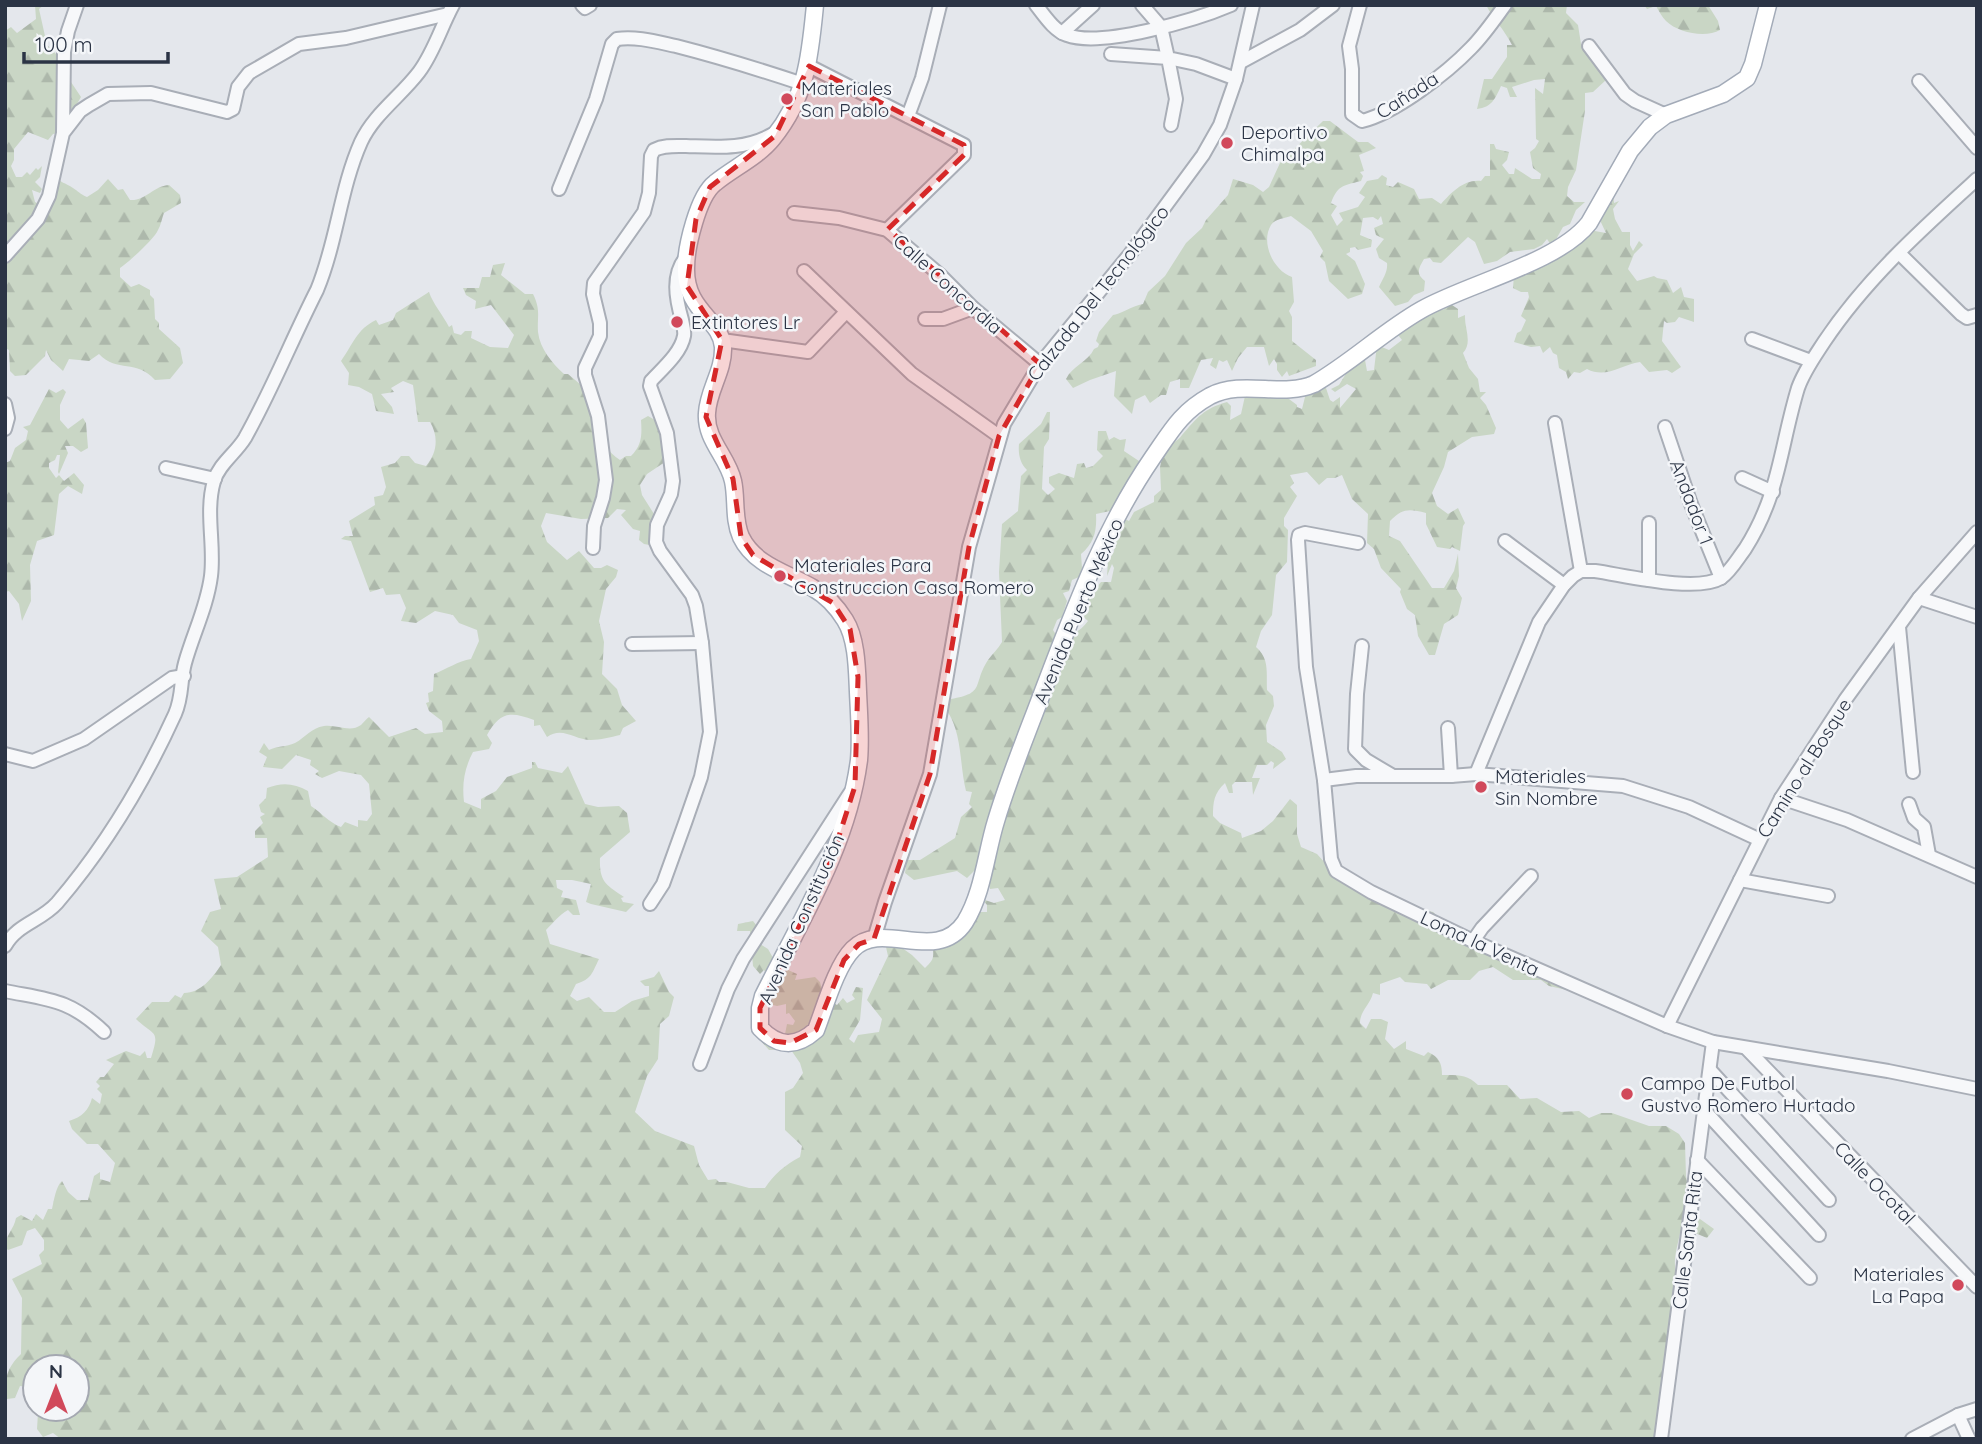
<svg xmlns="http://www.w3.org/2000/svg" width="1982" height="1444" font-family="Quicksand,sans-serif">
  <defs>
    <pattern id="forest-firs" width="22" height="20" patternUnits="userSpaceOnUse" patternTransform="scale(1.75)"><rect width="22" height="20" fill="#c9d6c5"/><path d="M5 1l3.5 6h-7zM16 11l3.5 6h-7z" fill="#adb8ab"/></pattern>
  </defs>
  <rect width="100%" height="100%" fill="#e4e7ec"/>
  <g fill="url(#forest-firs)">
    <path d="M35 5H44L39 9 47 45 62 60 67 76 81 97 55 142 58 133 53 134 48 140 28 132 14 149V160L11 166 16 177H22L27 172 30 175 36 168 38 170 42 166 40 177 35 182 42 189 40 193 32 190 35 202 44 207 54 175C62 184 64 182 73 188 78 191 80 194 87 197L98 190 108 179 118 190 123 189 130 200C146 201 153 186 169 185L180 195 181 203 164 213C162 218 161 225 158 230 155 238 128 263 120 268V277L131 287 139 284 150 290V295L154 299 155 319 159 323V329L180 348 183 363 170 379 155 380C137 359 117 373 99 354L89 361 69 359 63 371 51 360 46 350 45 356 26 375 15 376 10 371 9 350 5 348V31L11 27 17 33 36 19Z"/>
    <path d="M1486 5H1567L1566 13 1578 25 1581 44 1608 70 1606 80 1593 92 1585 93V111L1576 170 1568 187 1567 196 1574 202H1585L1576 210 1570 224 1563 227 1554 243 1589 230 1606 233 1598 216 1613 193 1614 203 1619 201 1613 209 1615 219 1622 232H1630V245L1633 251 1639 241 1643 245 1634 254 1628 269 1637 281 1654 276 1657 278 1667 280 1673 293 1681 287 1684 297 1694 299V322L1679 317 1675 322 1667 323 1664 321 1662 341 1681 367 1672 373 1667 370 1649 372 1640 362C1621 365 1606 379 1587 369L1580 373 1574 372 1568 379 1566 372 1559 368 1557 355 1553 353 1550 347 1543 353 1540 346 1531 347 1514 342 1517 333 1521 331 1526 320 1521 316 1529 297 1528 292H1521L1513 288 1514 275 1551 245 1547 239 1542 245 1534 249 1510 252 1497 261 1484 264 1475 242 1468 237 1441 263 1433 262 1430 258 1424 259C1418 269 1416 274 1425 281L1424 291 1414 295 1408 302 1395 306 1379 287C1383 278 1388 272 1387 263L1379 258 1376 249 1384 239 1376 235 1374 228 1383 224 1381 216 1378 220 1373 217 1363 218 1360 235 1372 240 1371 247 1358 250 1355 247 1350 248V252L1346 254 1355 261 1365 284 1362 294 1348 299 1329 281 1325 262 1320 257 1323 251 1311 231 1291 216C1285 218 1275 219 1271 225 1260 243 1274 271 1292 277L1294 302 1289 311 1292 317V341L1316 360V366L1289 376 1287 371 1282 377 1277 370V364L1274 359 1269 366 1264 347H1247L1238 358 1232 371 1227 360 1223 362 1219 360 1216 369 1210 365 1213 358 1201 360 1189 388H1180V379L1170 382 1166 395H1161L1150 403 1145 395 1135 400 1132 414 1114 396 1116 371 1090 380 1073 388 1066 379C1072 366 1088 362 1094 349L1098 347 1099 344 1096 341 1099 332 1113 315C1119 315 1132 306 1143 304L1148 292 1165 276 1186 243 1202 228 1206 220 1228 195 1233 179 1253 185 1263 192 1269 187 1280 163 1323 121H1330L1358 142H1368L1376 148 1359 155 1364 171 1360 172 1363 176 1361 181C1342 186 1338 185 1331 203L1337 206 1331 215 1337 226 1343 220 1339 213 1358 207 1365 197 1359 193 1367 181 1378 179 1382 175 1387 178 1386 185 1393 187 1398 182 1414 189 1419 199 1432 198 1441 204C1452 192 1464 179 1481 181L1485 176H1490V144H1494L1496 149 1509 152 1507 160 1502 165 1509 174H1514L1515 168 1532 179H1540L1541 174 1533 168 1530 152 1535 148 1539 141 1536 139 1535 88 1543 94 1545 79 1534 80 1512 87 1517 97H1510L1507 88 1501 86C1495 99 1492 107 1477 109L1484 79H1492L1507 57V45H1512C1505 31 1493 18 1486 5Z"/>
    <path d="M1644 5H1708L1718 21 1720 30C1706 38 1678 33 1666 21 1662 17 1659 11 1656 6L1647 9Z"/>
    <path d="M505 263 501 275 525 294H533C541 310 537 316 538 332 540 349 552 363 564 374H568L600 401 603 407 592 423V430C603 440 608 453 620 460L626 456H631C642 445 642 435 641 420L648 416 662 424 665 462 647 474 640 485 642 495 654 514 650 541 655 546 644 544 639 540 640 531 633 529 621 515 626 510 617 509 608 518 581 519 546 513 541 526 547 542 567 560 579 551 594 568H601L607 565 618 570 616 577 606 589 599 621 604 642 602 674 617 689 622 705 636 721 623 728 620 735C611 737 600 740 591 740 574 740 563 726 547 737L540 725 534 726V720C510 711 500 712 487 735L492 743 489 749 473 752C464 769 462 784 464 802L481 809V799L496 791 507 777 532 768V762H535L538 768 562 773 568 766 585 804 598 807 619 806 627 813 630 832 600 858C599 883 607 885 624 897L621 898 623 902 634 904 626 912 591 904 586 902 591 884 572 880H556L557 888 563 891 561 897 576 900 580 915H573L568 910C559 915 553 923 546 930L550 944 599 959C592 973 592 979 576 984L570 996 577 1001 589 997 604 1012H615L632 1001 649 996V986H645L640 981 654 977 659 971 669 992 674 997 669 1016 660 1024 658 1059 647 1076 635 1112 655 1131 694 1146 699 1165 708 1180 716 1179 719 1182H727L749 1188H765C774 1174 785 1165 800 1157L802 1146 785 1130V1092L793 1088 803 1073 800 1063 791 1050H769L760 1040 785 1034 787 1024 793 1025 795 1021 789 1013 786 1014V1004L777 1006 765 1003 771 983 764 970 760 974 753 966 750 931H737L738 924 753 921 757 926V942L768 949 777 965 797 974 795 980 815 977 820 982 824 997 837 1005 843 998 847 1003 855 999 852 995 856 987 863 988 860 1020 849 1039 854 1043 858 1035 879 1032 882 1019 867 1000 888 956 886 947 888 938 912 955 925 968C932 961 934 960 933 949L979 912H987V905L982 899 994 903 1005 900 998 888 990 889 986 864 980 865 967 878 957 871 914 880 905 873 907 860H920L955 838 961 817 972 807 969 804 972 792 966 791C959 763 963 734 946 709L951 699C986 693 972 685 988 660 992 654 998 649 1002 642L999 572 1002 524 1018 511 1021 476 1027 470C1020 463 1018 454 1019 444L1041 424 1047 412H1050L1049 439 1044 447 1042 489 1048 495 1055 489 1049 483V477L1059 473 1074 478 1077 464 1084 463 1086 468 1093 466 1103 456 1097 450 1098 431H1106L1109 440 1114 437 1120 440 1126 439 1124 451 1139 461V468L1118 520 1110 511 1096 514C1097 531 1094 543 1081 554L1082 568 1079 577 1072 580 1069 591 1063 593 1067 601 1062 617 1057 620 1053 630 1058 638C1072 635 1079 633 1088 621L1078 612 1084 602 1101 582H1111L1114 568 1112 564 1107 576 1108 561 1114 552 1116 524 1125 519 1129 521 1134 512 1154 502V496L1161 490 1160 467 1164 449C1169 445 1178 441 1182 435 1198 417 1203 409 1227 402L1231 406 1230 420 1241 414 1245 396H1285L1297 405V407L1302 409 1305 397 1302 387 1326 388 1330 400 1333 402 1340 397V408L1356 389 1347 384 1335 392 1331 389 1339 385 1355 359 1365 360 1367 371 1374 370 1377 345 1389 350 1402 340 1395 331 1439 306 1443 310 1449 303 1458 309V318L1465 315C1464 328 1473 342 1463 353L1469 368 1478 379 1480 392H1486L1480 398 1486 405 1496 428 1494 434 1472 437 1448 452 1444 467 1432 493 1437 506 1448 514 1458 508 1465 523 1463 526 1460 551 1452 547 1450 549 1437 547 1426 524V513C1409 509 1403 508 1390 521L1389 536 1400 541 1432 588H1444L1454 571 1458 554 1459 576 1456 588 1462 598 1458 615 1444 624 1435 655H1429L1418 636 1415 615 1407 609 1400 592 1401 589 1381 568 1374 549 1367 543 1368 514 1352 499 1342 475 1335 478H1327L1319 485 1307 472 1290 475 1294 483 1290 487 1297 496 1284 518V526L1288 530 1287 562 1276 575 1272 615 1261 631 1256 647C1270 659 1266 673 1267 690L1273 696 1274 706 1266 725 1267 742 1282 752 1286 759 1273 769 1274 763 1271 761 1267 765H1257L1252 778H1260L1253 795 1252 782H1235L1232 785 1233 793H1229L1225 783C1214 793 1213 802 1213 816L1220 823 1241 833 1242 838 1261 831 1273 821 1290 799 1297 805V834L1301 847 1317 854 1335 874 1390 900 1433 912 1445 923 1567 978V990L1549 986 1541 980H1513L1493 967 1479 971 1470 980H1448L1431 989 1427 984 1405 982 1400 977 1380 984V995L1373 993C1370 1005 1360 1011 1360 1023L1366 1029 1371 1019H1381L1388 1022 1385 1039 1394 1049 1406 1041V1049L1424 1056 1428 1052C1439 1057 1442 1063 1442 1075 1457 1075 1467 1074 1478 1085H1507L1520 1099 1537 1098 1561 1112 1579 1111 1589 1118 1601 1113H1612L1649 1126H1666L1679 1134 1685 1143 1686 1176 1693 1218 1700 1219 1714 1229 1707 1238 1688 1230 1680 1233C1677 1249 1672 1261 1677 1277L1660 1439H61L53 1433 43 1437 37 1429 38 1413 31 1407 32 1397H35V1409H77V1367H35V1388L20 1386 15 1398 7 1399C3 1381 7 1367 21 1354L22 1298 12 1279 42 1264 39 1255 44 1250V1240L35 1228 27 1231 22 1245 8 1250 5 1247C5 1236 14 1229 16 1218L21 1215 32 1221 36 1214 43 1220 48 1209H52C54 1200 56 1186 62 1181L68 1192 77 1200H88L94 1176 100 1172V1179L110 1182 115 1163 98 1144H87L72 1129 69 1121C82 1117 89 1110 92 1098L100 1104 102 1094 97 1089 100 1086 96 1082 100 1077H104L114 1064 106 1060 126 1051 140 1056 145 1051 147 1058H151C160 1029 155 1037 136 1019L152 1002H169L175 995 181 998 184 993C201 993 212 978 221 965L218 947 201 931 210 912 221 909 214 879 237 877 268 857 267 838H255V831L263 823 260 817 265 814 261 812 259 805 266 798 267 788C282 782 294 783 308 791L311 806C322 813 328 822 341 827L345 822 358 827V820L367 821 372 814 369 784 361 775 339 771 322 778 315 774 319 771 310 765 311 760 296 755 282 769 263 767 267 757 259 752 264 743 269 750C277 746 286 747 295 743 306 737 311 728 324 726 336 724 350 733 361 725 364 722 366 719 369 717L389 737 416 728 425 734 443 732 442 721 429 711 426 703 429 702 428 693 433 691 434 674C447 669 458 661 471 659L479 641 477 630 459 623 453 615 435 611 416 623 401 621 406 608 400 594 386 595 383 588 370 592 351 541 341 539 345 536H353L349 521 375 505 374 497 383 495 386 487 381 467 395 463 401 456H409L415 463 426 466C437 453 439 437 430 422H418L413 385 403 381 391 388 394 392 381 394 392 407 394 414 376 411 372 394 359 387 348 385 349 373 341 361C353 344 357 329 376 320L379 325 393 320 396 313 429 292C433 304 443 315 449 327L452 325 454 333 461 335 465 331H472L471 338 490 347 508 348 514 335 491 305 475 309 476 301 466 295 463 288H479L482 277H490L493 265Z"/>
    <path d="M49 389 56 393 63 389 66 392 60 405V420L68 429 83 418 86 423 88 448 81 452 73 446H65L68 453 59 474 58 472 60 455H57L55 460 49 463V468L56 478 59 475 64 481 74 473 84 485 82 494 68 486 59 494 54 535 37 541 30 565 31 601 22 621 19 604 9 591 5 592V463L10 461 15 448 26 440 28 431 23 427 30 425Z"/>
  </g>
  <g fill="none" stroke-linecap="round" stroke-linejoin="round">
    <defs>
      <g id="minor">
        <path d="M582 5 585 8 590 5"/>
        <path d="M1036 5C1044 15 1054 31 1067 35 1101 48 1196 20 1231 5"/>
        <path d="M1142 5 1161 27 1168 58 1196 64 1236 79"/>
        <path d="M1360 5 1349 46 1352 69V114L1362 121C1395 113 1447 73 1471 48 1484 35 1494 20 1505 5"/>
        <path d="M1062 33 1093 5"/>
        <path d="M1589 46 1625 94 1635 101 1666 115"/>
        <path d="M1111 54 1168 58 1176 99 1171 125"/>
        <path d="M1241 62 1300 30 1333 5"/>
        <path d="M809 66 964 145V155L887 230"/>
        <path d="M1919 81 1977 148"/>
        <path d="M908 116 922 78 940 5"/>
        <path d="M63 132 64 52 68 31 77 5"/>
        <path d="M559 189 596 99 612 44 617 39C636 36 657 42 676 46 719 57 761 70 803 84"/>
        <path d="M794 213 839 218 887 230 939 274 973 308 1040 364"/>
        <path d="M1899 253 1961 314 1967 318 1977 315"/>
        <path d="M5 256 38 219 49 196 63 133 80 111 89 105 108 94 151 93 227 112 233 109 238 87 249 73 299 44 346 38 448 14"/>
        <path d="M804 271 912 374 999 436"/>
        <path d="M925 319H943L973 308"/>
        <path d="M1752 339 1811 361"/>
        <path d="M722 340 808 352 846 312"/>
        <path d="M5 404 8 418 5 429"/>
        <path d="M1555 423 1581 571"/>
        <path d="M1665 427 1691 504 1721 578"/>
        <path d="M166 468 215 479"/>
        <path d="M1742 478 1773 492"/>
        <path d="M1505 541 1564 585"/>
        <path d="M1358 543 1305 533 1299 535 1298 540 1306 667 1324 780 1331 859 1336 871 1371 892 1473 941 1667 1026 1713 1042 1888 1071 1977 1089"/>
        <path d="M593 548 594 526 603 498 606 480 598 416 585 375V368L600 336V323L593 294 594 283 644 212 649 193 651 156 654 150C664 145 675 146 686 146 717 147 745 150 773 134"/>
        <path d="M1649 580V523"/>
        <path d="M1919 598 1977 617"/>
        <path d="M1899 627 1913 772"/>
        <path d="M632 644 702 643"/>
        <path d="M1362 646 1357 694 1355 749 1366 760 1393 776"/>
        <path d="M1448 728 1451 776"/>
        <path d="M5 754 33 761 84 739 172 678 184 676"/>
        <path d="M1476 774 1539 622 1564 585 1573 576 1581 571H1595C1624 575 1696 593 1721 578 1731 571 1738 558 1745 549 1780 494 1780 447 1798 388 1804 371 1815 356 1824 342 1866 279 1922 229 1977 179"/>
        <path d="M1324 780 1356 776H1451L1476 774 1623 786 1689 807 1758 839"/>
        <path d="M1781 798 1847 820 1977 877"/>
        <path d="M1909 804 1914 818 1924 827 1929 855"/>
        <path d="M1740 880 1828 896"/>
        <path d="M650 904 663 884 685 823 701 777 710 732 702 643 696 606 692 595 660 551 656 542 657 525 671 494 673 481 667 433 650 386 651 381C662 369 681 353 684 336 685 331 683 325 682 320 676 299 671 274 687 256"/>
        <path d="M874 939 885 902 930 774 969 547 1004 424 1040 364 1130 254 1203 155 1220 125 1236 79 1253 5"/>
        <path d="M1473 941 1482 928 1531 876"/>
        <path d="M5 946C17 924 41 921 57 903 105 847 144 782 175 714 183 696 180 681 185 663 193 634 207 607 211 576 215 545 205 512 214 481 219 464 236 453 245 438 272 390 292 339 317 290 337 242 340 189 361 142 374 114 401 96 419 72 434 52 441 27 453 5"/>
        <path d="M5 991C50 1000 69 999 104 1032"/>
        <path d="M1667 1026 1781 798 1845 700 1919 598 1977 532"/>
        <path d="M1746 1048 1977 1287"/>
        <path d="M700 1064 728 989 743 959 850 793"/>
        <path d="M1710 1070 1829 1200"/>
        <path d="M1704 1110 1819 1235"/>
        <path d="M1697 1160 1810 1278"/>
        <path d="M1958 1415 1969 1439"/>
        <path d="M1661 1439 1713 1042"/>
        <path d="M1912 1439 1958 1415 1977 1409"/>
      </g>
      <path id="major" d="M815 5C810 56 807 96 773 138 758 157 733 168 715 183 698 196 686 247 686 268 685 311 721 319 723 347 724 371 708 390 707 413 705 440 728 457 733 481 737 499 733 519 741 537 755 566 788 573 813 588 827 596 837 607 845 620 857 639 857 670 858 692 859 715 861 738 859 760 848 845 801 920 763 996L760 1008V1028C778 1047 796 1048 816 1030 825 1007 836 966 853 949 882 919 937 965 965 922 983 893 986 853 996 821 1009 777 1027 734 1043 691 1074 610 1104 528 1153 457 1171 431 1181 412 1210 396 1243 379 1282 398 1314 384 1352 362 1384 331 1421 310 1466 284 1558 263 1589 223L1630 151 1650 127 1666 115 1723 94 1747 78 1753 64 1768 5"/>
    </defs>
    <use href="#minor" stroke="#a9aeb7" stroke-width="16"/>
    <use href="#major" stroke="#a3abb8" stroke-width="19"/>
    <use href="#minor" stroke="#f7f8fa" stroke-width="12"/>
    <use href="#major" stroke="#fff" stroke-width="16"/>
  </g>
  <path fill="#d62828" fill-opacity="0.2" stroke="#d62828" stroke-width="5" stroke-dasharray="14 9" stroke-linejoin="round" d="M809 66 964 145V155L888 229 1040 364 999 436 969 547 930 774 874 939 859 944 844 960 816 1030 790 1043 774 1041 760 1028V1008L832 858 855 786 858 677 850 629 833 603 753 555 741 537 733 479 706 417 722 340 687 286 696 219 710 187 775 136Z"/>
  <g fill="#d1495b" stroke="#f4f6f9" stroke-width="2.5">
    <circle cx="787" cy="99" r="7"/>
    <circle cx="1227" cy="143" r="7"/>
    <circle cx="677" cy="322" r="7"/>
    <circle cx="780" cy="576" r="7"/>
    <circle cx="1481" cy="787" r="7"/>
    <circle cx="1627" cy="1094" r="7"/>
    <circle cx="1958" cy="1285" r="7"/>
  </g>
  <g text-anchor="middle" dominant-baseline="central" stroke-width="5" stroke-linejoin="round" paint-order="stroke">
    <g font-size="19" fill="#2b3445" stroke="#f4f6f9" text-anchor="start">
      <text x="801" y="88">Materiales<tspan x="801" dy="22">San Pablo</tspan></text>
      <text x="1241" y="132">Deportivo<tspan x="1241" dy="22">Chimalpa</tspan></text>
      <text x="691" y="322">Extintores Lr</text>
      <text x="794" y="565">Materiales Para<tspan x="794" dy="22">Construccion Casa Romero</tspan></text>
      <text x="1495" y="776">Materiales<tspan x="1495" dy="22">Sin Nombre</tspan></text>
      <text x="1641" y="1083">Campo De Futbol<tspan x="1641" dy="22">Gustvo Romero Hurtado</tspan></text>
      <text x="1944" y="1274" text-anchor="end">Materiales<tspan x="1944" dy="22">La Papa</tspan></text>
    </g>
    <g font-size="19" fill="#2b3445" stroke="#f4f6f9">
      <text transform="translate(1407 95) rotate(-33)">Cañada</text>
      <text transform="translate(948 284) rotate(42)">Calle Concordia</text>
      <text transform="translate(1098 293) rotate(-52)">Calzada Del Tecnológico</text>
      <text transform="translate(1692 502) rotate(69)">Andador 1</text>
      <text transform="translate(1078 611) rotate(-67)">Avenida Puerto México</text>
      <text transform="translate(1804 768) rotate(-58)">Camino al Bosque</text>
      <text transform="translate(801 919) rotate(-66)">Avenida Constitución</text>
      <text transform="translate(1480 943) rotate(25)">Loma la Venta</text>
      <text transform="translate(1875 1183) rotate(46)">Calle Ocotal</text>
      <text transform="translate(1687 1240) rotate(-83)">Calle Santa Rita</text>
    </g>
  </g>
  <rect width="1982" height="1444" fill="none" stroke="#2b3445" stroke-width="14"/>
  <g transform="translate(56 1388)"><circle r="33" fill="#f4f6f9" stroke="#a4a8b1" stroke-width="2"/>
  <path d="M0-5L12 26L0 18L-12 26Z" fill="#d1495b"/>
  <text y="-10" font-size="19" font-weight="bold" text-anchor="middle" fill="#2b3445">N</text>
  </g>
  <path d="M24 52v10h144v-10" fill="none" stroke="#2b3445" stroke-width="3.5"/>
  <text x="35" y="52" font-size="21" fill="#2b3445" stroke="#f4f6f9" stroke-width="5" paint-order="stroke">100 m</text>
</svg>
